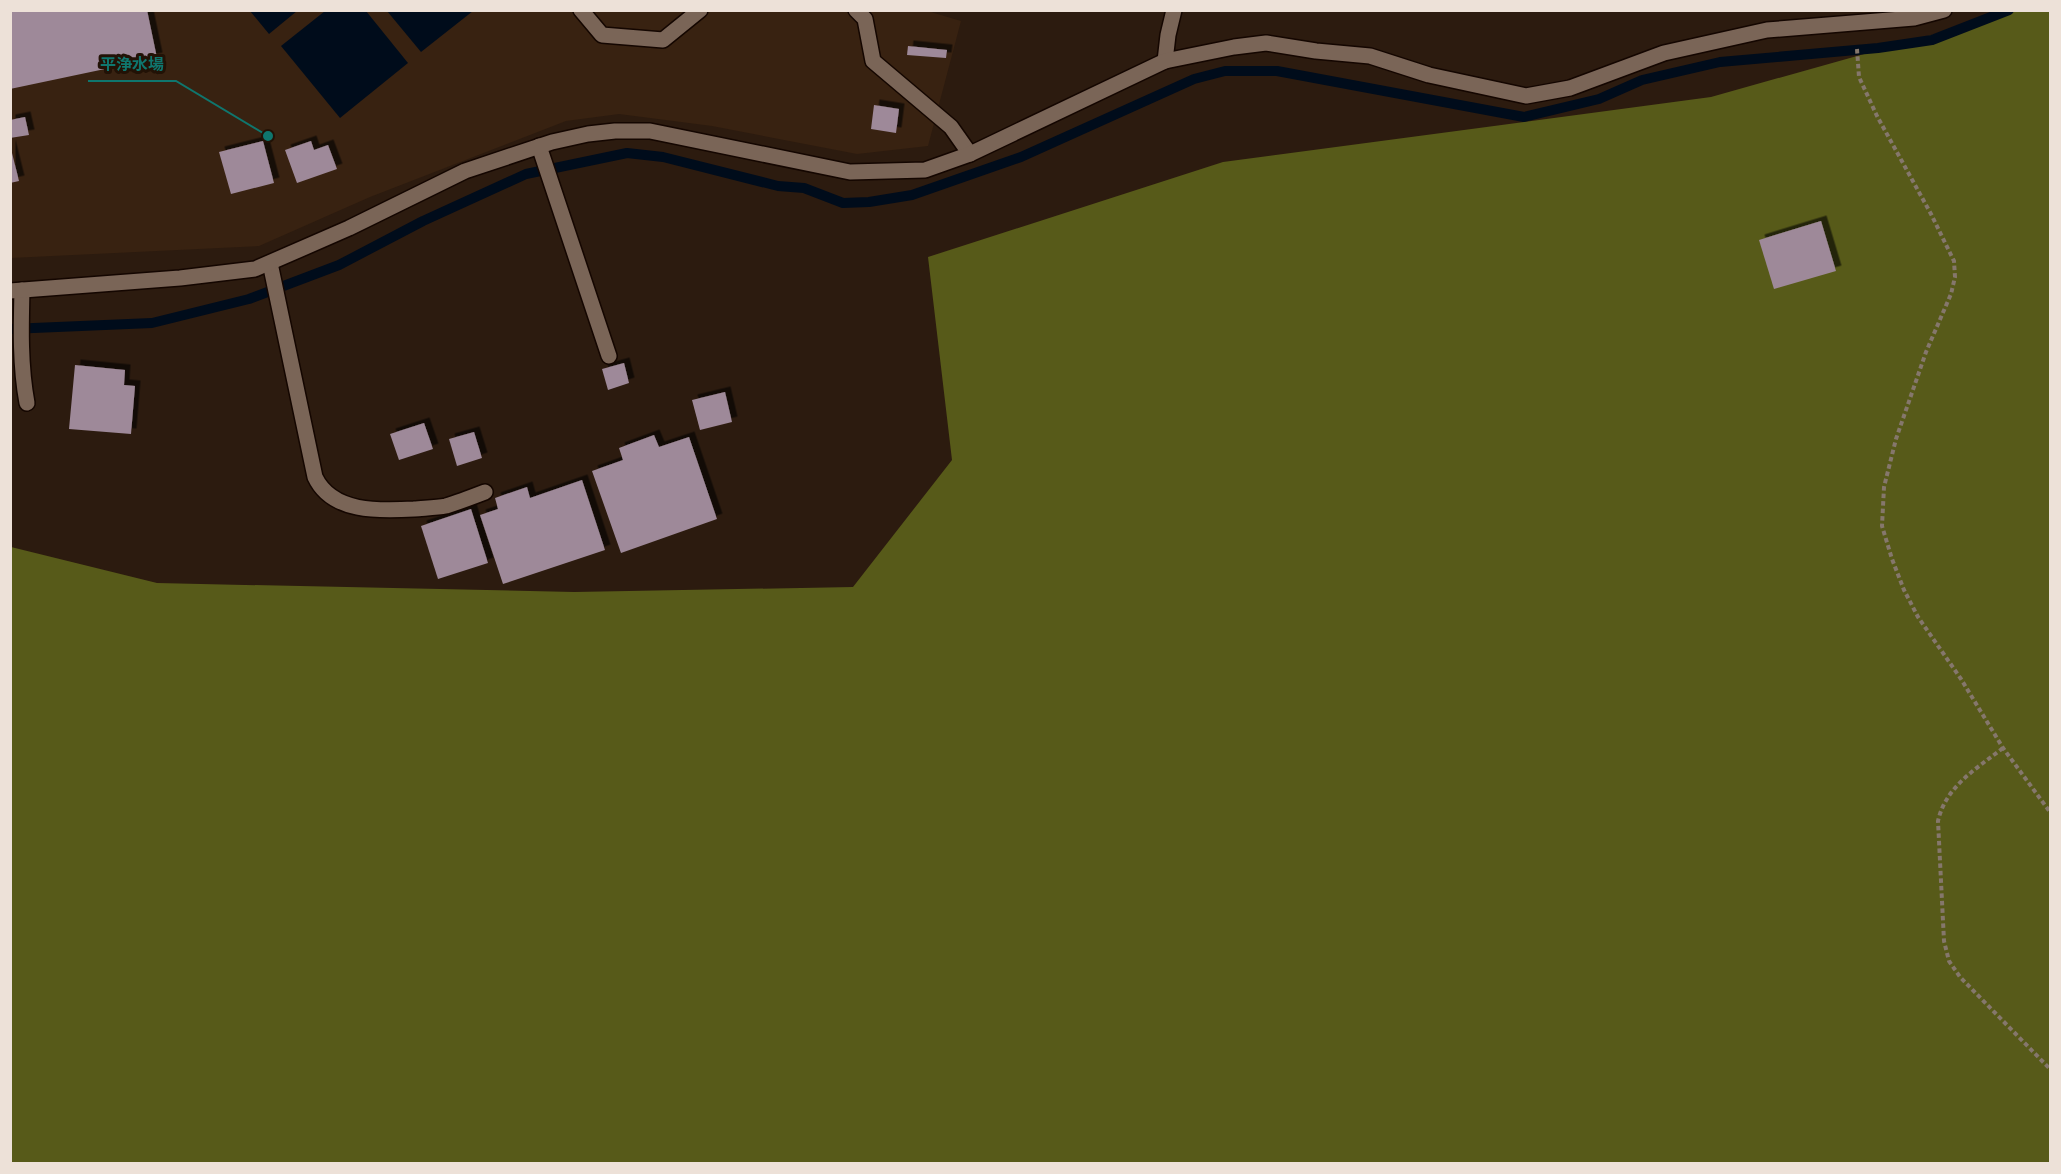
<svg xmlns="http://www.w3.org/2000/svg" width="2061" height="1174" font-family="'Open Sans','Noto Sans JP',sans-serif">
  <defs>
    <filter id="shadow"><feDropShadow dx="5.5" dy="-5.5" stdDeviation="0" flood-color="#0009"/></filter>
  </defs>
  <rect width="100%" height="100%" fill="#2c1b0f"/>
  <path fill="#382211" d="M924 10 961 21 928 146 857 154 712 126 619 114 566 121 370 197 259 246 11 258 10 11Z"/>
  <path fill="#575a19" d="M2017 11H2050V1163L11 1164V547L157 583 574 592 853 587 952 460 928 257 1223 162 1711 97Z"/>
  <g fill="#000c1b">
    <path d="M250 11H297L269 34Z"/>
    <path d="M325 11H366L408 63 340 118 281 46Z"/>
    <path d="M387 11H473L421 52Z"/>
  </g>
  <g fill="none" stroke-linecap="round" stroke-linejoin="round">
    <path stroke="#000c1b" stroke-width="10" d="M10 329 152 323 249 299 339 265 423 221 526 174 627 153 663 157 778 186 804 188 843 203 869 202 912 195 1021 157 1194 79 1225 71H1277L1524 117 1599 99 1642 80 1720 62 1878 48 1932 40 2009 10"/>
  </g>
  <g fill="#9e8999" filter="url(#shadow)">
    <path d="M10 10H147L157 58 10 89Z"/>
    <path d="M908 46 947 50 946 58 907 55Z"/>
    <path d="M874 105 899 109 896 133 871 129Z"/>
    <path d="M25 117 29 135 10 138V120Z"/>
    <path d="M263 141 274 183 231 194 219 152Z"/>
    <path d="M311 141 314 150 328 145 337 169 297 183 285 150Z"/>
    <path d="M10 145 19 181 10 183Z"/>
    <path d="M1821 221 1836 271 1774 289 1759 240Z"/>
    <path d="M624 363 629 383 608 390 602 369Z"/>
    <path d="M75 365 125 370 124 385 135 386 131 434 69 429Z"/>
    <path d="M725 392 732 422 700 430 692 400Z"/>
    <path d="M424 423 433 449 399 460 390 434Z"/>
    <path d="M474 432 482 458 457 466 449 439Z"/>
    <path d="M654 435 659 447 689 437 717 519 621 553 592 471 623 460 619 448Z"/>
    <path d="M582 480 605 550 503 584 480 515 498 509 495 498 527 487 530 498Z"/>
    <path d="M471 509 488 563 438 579 421 526Z"/>
  </g>
  <g fill="none" stroke-linecap="round" stroke-linejoin="round">
    <defs>
      <g id="lane">
        <path d="M581 10 602 35 663 40 700 10"/>
        <path d="M856 10 865 19 873 61 951 127 970 154"/>
        <path d="M539 146 609 356"/>
        <path d="M270 263 315 477C332 513 379 511 414 509 424 508 436 508 446 506 459 502 472 497 485 492"/>
      </g>
      <g id="street">
        <path d="M1165 61 1168 35 1174 10"/>
        <path d="M22 290C21 328 20 365 27 403"/>
        <path d="M10 291 180 278 255 269 349 228 465 171 552 142 588 134 615 131H650L850 172 925 170 970 154 1165 61 1234 47 1266 43 1316 51 1370 56 1429 75 1526 96 1570 88 1664 53 1767 30 1914 18 1944 10"/>
      </g>
    </defs>
    <use href="#lane" stroke="#140600" stroke-width="18"/>
    <use href="#street" stroke="#140600" stroke-width="18"/>
    <g stroke="#85776c" stroke-width="4" stroke-dasharray="4.5 3" stroke-linecap="butt">
      <path d="M1857 49 1859 77 1877 116 1931 214 1954 261 1955 277 1951 294 1926 352 1896 439 1884 487 1882 526 1892 559 1904 590 1918 617 1961 679 2003 748 2050 812"/>
      <path d="M2003 748C1976 769 1946 786 1938 821L1944 941 1949 961 1960 977 2050 1069"/>
    </g>
    <use href="#lane" stroke="#7a6557" stroke-width="15"/>
    <use href="#street" stroke="#7a6557" stroke-width="15"/>
  </g>
  <path fill="none" stroke="#0f766e" stroke-width="2" d="M268 136L176 81H88"/>
  <circle fill="#0f766e" stroke="#221206" stroke-width="2" cx="268" cy="136" r="6"/>
  <g font-size="16" text-anchor="middle" font-weight="bold" fill="#0f766e" stroke="#221206" stroke-width="6" stroke-linejoin="round" paint-order="stroke">
    <text x="132" y="70">平浄水場</text>
  </g>
  <rect width="2061" height="1174" fill="none" stroke="#ede1d8" stroke-width="24"/>
</svg>
